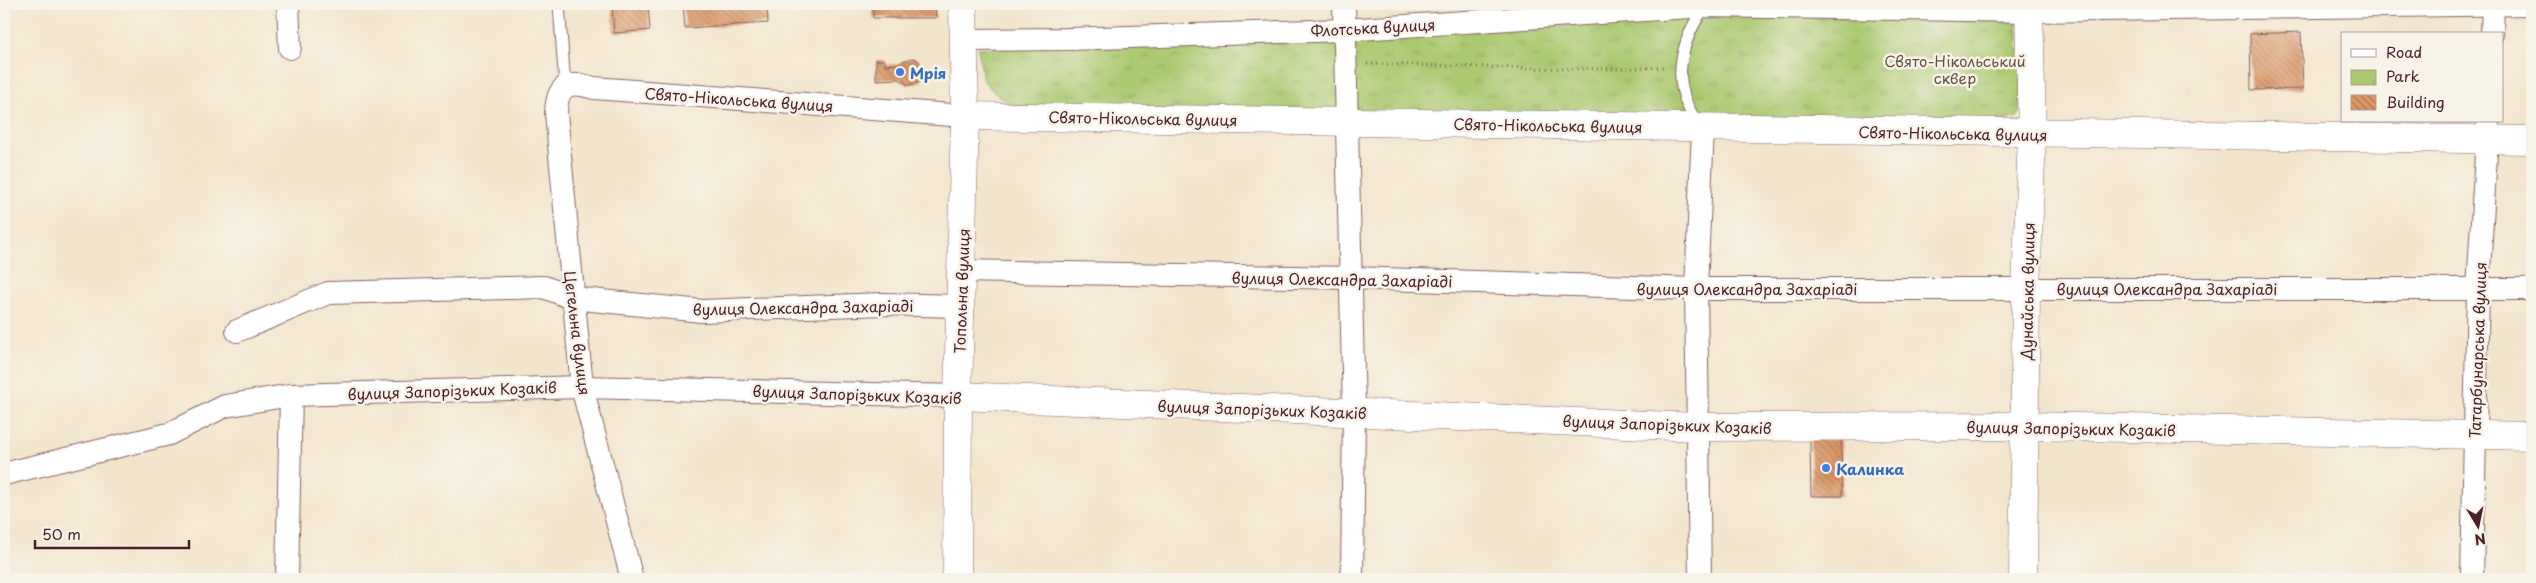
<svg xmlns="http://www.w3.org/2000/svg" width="2536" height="583" font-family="'Playpen Sans',sans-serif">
  <defs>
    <pattern id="park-tufts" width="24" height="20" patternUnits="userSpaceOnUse" patternTransform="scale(1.25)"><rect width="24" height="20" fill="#aac970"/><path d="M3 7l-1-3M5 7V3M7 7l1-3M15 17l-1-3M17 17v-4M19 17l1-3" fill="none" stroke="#94ac61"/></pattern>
    <pattern id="building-back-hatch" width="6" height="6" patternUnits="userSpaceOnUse" patternTransform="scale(1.25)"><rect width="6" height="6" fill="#da9666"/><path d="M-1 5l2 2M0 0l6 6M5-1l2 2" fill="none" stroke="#b37a54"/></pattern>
  </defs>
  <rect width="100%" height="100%" fill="#f7f3e8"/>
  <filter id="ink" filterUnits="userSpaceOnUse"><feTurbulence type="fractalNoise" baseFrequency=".02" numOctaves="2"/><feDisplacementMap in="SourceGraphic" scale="10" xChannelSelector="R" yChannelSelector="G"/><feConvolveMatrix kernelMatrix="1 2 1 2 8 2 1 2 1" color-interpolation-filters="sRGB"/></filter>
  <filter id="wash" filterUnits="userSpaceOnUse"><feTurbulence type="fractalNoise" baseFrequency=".0096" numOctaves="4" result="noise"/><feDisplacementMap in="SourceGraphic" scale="20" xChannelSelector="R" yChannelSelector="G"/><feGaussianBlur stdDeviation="1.12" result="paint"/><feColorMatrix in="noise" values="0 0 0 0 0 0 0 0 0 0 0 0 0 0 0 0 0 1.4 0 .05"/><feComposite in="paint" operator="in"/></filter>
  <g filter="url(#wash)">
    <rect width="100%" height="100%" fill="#f3e5cc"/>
    <path fill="url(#park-tufts)" stroke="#7a744e" d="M1717 14 2017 22 2023 108 2017 117 2004 121 1024 109 999 97 983 80 978 48Z"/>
    <g id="blocks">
      <g fill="url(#building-back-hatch)">
        <path d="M371 4H410V8L371 9Z"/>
        <path d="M612 4H648L650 30 614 33Z"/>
        <path d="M683 4H767L768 23 685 28Z"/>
        <path d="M873 4H935L936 18H873Z"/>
        <path d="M2301 32 2303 89 2251 90 2250 34Z"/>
        <path d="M913 58 918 60 924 69 922 79 918 83 908 85 899 79 876 80V60H885V65L899 64 903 61Z"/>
        <path d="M1841 439 1842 496H1811L1810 440Z"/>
      </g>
    </g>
  </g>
  <g filter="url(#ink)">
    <use href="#blocks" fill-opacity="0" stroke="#856463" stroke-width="1"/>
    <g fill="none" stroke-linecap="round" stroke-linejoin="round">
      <defs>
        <g id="lane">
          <path d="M559 4 565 86"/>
          <path d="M1700 126C1669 87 1679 44 1705 6"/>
        </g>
        <g id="street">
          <path d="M288 4 290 48"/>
          <path d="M1344 4 1354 412 1352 579"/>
          <path d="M2492 34 2493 4"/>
          <path d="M963 40 1067 39 1344 30 1705 6 2029 11 2532 4"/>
          <path d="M961 271 1351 278 1696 289H2532"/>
          <path d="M237 331 328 293 544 287 572 298 702 311 882 304 960 306"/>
          <path d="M4 474 169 434 225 406 291 395 582 387 958 396"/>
          <path d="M287 579 291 395"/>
          <path d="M632 579 582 387 556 113C557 85 568 80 594 88L965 116"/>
          <path d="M1700 579 1696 289 1703 129"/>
          <path d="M2472 579 2478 288 2488 121"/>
        </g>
        <g id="secondary">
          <path d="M965 116C1488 123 2010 135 2532 140"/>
          <path d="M958 396 1697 427 2025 426 2532 436"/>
          <path d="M957 579 958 396 965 116 963 4"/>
          <path d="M2023 579 2026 288 2032 135 2029 4"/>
        </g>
      </defs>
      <use href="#lane" stroke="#856463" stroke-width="13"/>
      <use href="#street" stroke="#856463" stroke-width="24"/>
      <use href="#secondary" stroke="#856463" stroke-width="29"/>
      <path stroke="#856463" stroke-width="3" stroke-dasharray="1 4" stroke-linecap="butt" d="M1367 64C1466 65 1565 72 1665 67"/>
      <use href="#lane" stroke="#fff" stroke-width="11"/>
      <use href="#street" stroke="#fff" stroke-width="22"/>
      <use href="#secondary" stroke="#fff" stroke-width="28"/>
    </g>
  </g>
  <g fill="#3f7fe0" stroke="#f7f3e8" stroke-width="2">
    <circle cx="900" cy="72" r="5"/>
    <circle cx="1826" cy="468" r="5"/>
  </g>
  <g text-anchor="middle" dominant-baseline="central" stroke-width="5" stroke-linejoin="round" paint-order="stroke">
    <g font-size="15" fill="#4a1f2b" stroke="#f7f3e8">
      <text transform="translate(1373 27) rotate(-3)">Флотська вулиця</text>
      <text transform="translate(739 99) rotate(4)">Свято-Нікольська вулиця</text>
      <text transform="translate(1143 118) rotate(1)">Свято-Нікольська вулиця</text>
      <text transform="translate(1548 125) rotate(1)">Свято-Нікольська вулиця</text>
      <text transform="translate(1953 133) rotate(1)">Свято-Нікольська вулиця</text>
      <text transform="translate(1342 279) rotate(1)">вулиця Олександра Захаріаді</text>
      <text x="1747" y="288">вулиця Олександра Захаріаді</text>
      <text x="2167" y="288">вулиця Олександра Захаріаді</text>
      <text transform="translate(961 291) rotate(-88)">Топольна вулиця</text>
      <text transform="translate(2027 291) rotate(-89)">Дунайська вулиця</text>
      <text transform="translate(803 307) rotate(-1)">вулиця Олександра Захаріаді</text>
      <text transform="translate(578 333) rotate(83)">Цегельна вулиця</text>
      <text transform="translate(2477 350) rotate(-88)">Татарбунарська вулиця</text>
      <text transform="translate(452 390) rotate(-2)">вулиця Запорізьких Козаків</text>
      <text transform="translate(857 394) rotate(2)">вулиця Запорізьких Козаків</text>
      <text transform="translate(1262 409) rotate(2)">вулиця Запорізьких Козаків</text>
      <text transform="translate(1667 424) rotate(2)">вулиця Запорізьких Козаків</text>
      <text transform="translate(2071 428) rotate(1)">вулиця Запорізьких Козаків</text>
    </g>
    <g font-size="15" fill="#675240" stroke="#f7f3e8">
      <text x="1955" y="60">Свято-Нікольський<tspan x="1955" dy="17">сквер</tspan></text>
    </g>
    <g font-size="15" font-weight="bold" fill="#366cbe" stroke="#f7f3e8" text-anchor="start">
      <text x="910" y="72">Мрія</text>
      <text x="1836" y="468">Калинка</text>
    </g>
  </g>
  <rect width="2536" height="583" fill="none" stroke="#f7f3e8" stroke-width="20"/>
  <rect x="2341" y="32" width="162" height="90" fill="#f7f3e8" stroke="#b29e9c"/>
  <rect x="2351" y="49" width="25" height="8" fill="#ffffff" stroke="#b29e9c"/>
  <text x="2386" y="58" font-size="15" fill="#4a1f2b">Road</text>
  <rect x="2351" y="70" width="25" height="15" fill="url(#park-tufts)" stroke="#b29e9c"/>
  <text x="2386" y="82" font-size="15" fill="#4a1f2b">Park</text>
  <rect x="2351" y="95" width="25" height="15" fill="url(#building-back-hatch)" stroke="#b29e9c"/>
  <text x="2386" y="108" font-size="15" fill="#4a1f2b">Building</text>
  <g transform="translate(2478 526) rotate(170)" stroke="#f7f3e8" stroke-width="4" paint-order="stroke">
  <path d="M0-4L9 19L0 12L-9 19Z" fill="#4a1f2b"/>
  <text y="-8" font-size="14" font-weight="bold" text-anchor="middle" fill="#4a1f2b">N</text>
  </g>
  <path d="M35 540v8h154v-8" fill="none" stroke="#4a1f2b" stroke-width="2.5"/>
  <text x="42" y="540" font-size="15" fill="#4a1f2b" stroke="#f7f3e8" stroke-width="4" paint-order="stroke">50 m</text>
</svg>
